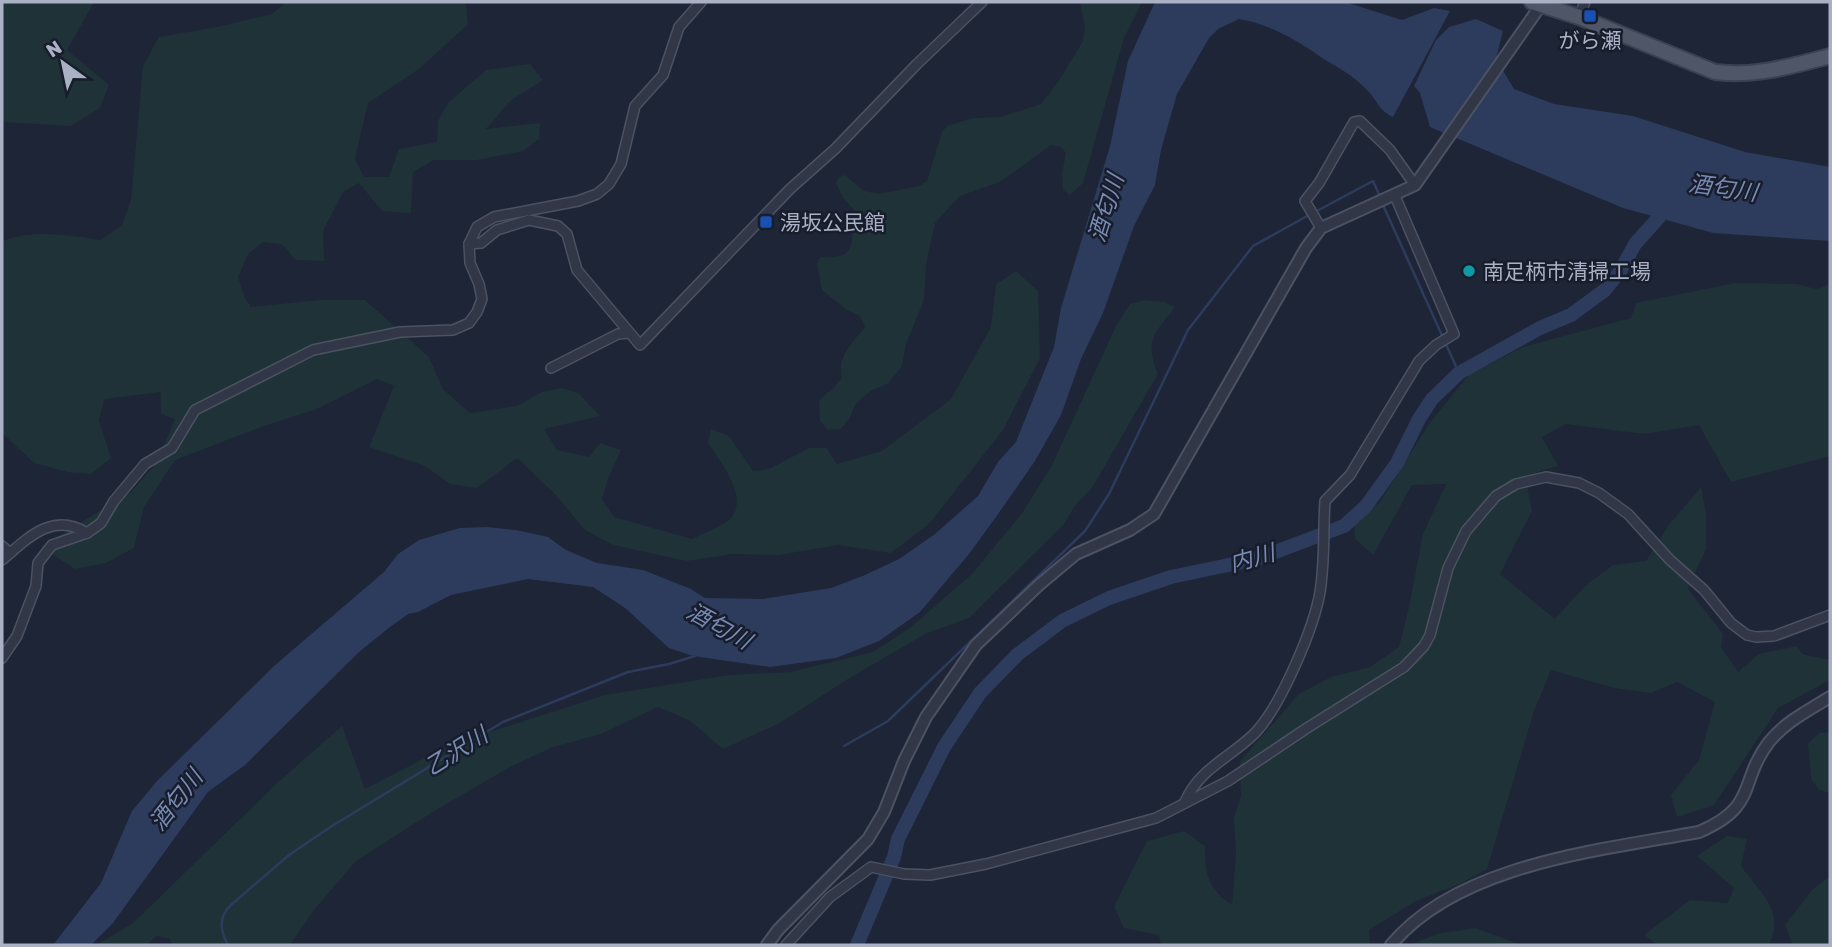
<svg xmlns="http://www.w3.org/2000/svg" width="1832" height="947" font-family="Rubik,'Noto Sans JP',sans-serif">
  <rect width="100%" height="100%" fill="#1d2537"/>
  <g fill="#1f3238">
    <path d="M2 2H94L67 50 109 85 100 108 71 126 2 122Z"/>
    <path d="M286 2H466L468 24 419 69 368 103 355 159 364 177H389L399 149 437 142 438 121 448 103 486 70 530 64 543 80 510 101 486 129 540 123 539 139 523 151 477 160H434L413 172 411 213 382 211 359 183 343 192 323 231 324 261 296 260 282 244 263 242 248 254 238 277 245 298 251 307 319 300H365L429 357 443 389 470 413 517 406 542 392 561 388 578 393 600 416 544 429 557 450 589 457 600 443 621 450 608 479 602 499 614 517 692 539C702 534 725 525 731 518 749 497 720 461 708 443L711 429 729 436 753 471 769 469 809 448H826L837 464 882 451 951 399 991 327 996 284 1016 271 1038 291 1040 358 1003 430 929 524 891 553 838 545 779 555 732 554 687 561 613 545 585 530 555 494 517 458 477 488 450 484 425 466 369 447 394 386 377 379 317 409 261 427 175 460 144 507 134 548 106 563 75 569 41 547 131 492 156 464 175 419 161 414V392L104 399 99 421 111 458 91 474 68 472 34 463 2 433V241C35 229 67 235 101 240L122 225 131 200 143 66 159 37 217 27 272 14Z"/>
    <path d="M1080 2H1142L1124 38 1083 183 1070 195 1063 190 1062 173 1066 153 1061 147 1051 145 1000 182 960 196 935 223 926 264 924 300 906 344 902 366 888 384 872 390 857 402 849 419 841 429 828 430 820 421 819 401 827 392H830L842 378C836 359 853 341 865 327L860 316 847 310 822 290 817 263 821 257C843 258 853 255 852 231L856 226H863L866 222 843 198 836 183 839 177 845 175 864 191 879 194 919 186 927 181 942 132 947 126 973 118 1000 117 1041 104 1060 79 1083 41 1085 27Z"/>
    <path d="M1735 283 1796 284 1816 289 1830 284V456L1731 482 1699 425 1644 434 1566 424 1542 437 1558 466 1525 476 1532 511 1500 574 1555 619 1585 586 1613 565 1646 561 1668 526 1701 487 1706 512V549L1688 589 1723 634 1721 647 1738 672 1759 654 1797 646 1802 654 1830 660V680L1778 708 1714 805 1677 817 1671 795 1699 760 1715 702 1677 682 1651 693 1614 688 1551 670 1534 711 1487 869 1460 884 1416 901 1369 930 1370 945H1161L1159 935 1124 928 1114 907 1147 841 1184 831 1205 846C1205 875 1208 888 1232 905L1236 853 1234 818 1241 796 1240 761 1299 694 1331 677 1370 667 1399 647 1409 607 1423 534 1446 484 1412 485 1373 555 1355 539 1354 523 1380 502 1431 421 1469 375 1523 347 1631 318 1636 303Z"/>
    <path d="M1145 300 1164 302 1175 307C1155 334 1144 339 1158 374L1092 488 1074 507 1064 524 969 618 925 634 848 679 780 723 723 749 689 720 658 707 601 734 553 747 510 767 431 813 356 861 314 910 290 945H173L170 939 157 936 146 945H96L132 924 276 784 342 726 365 789 452 744 605 695 729 675 790 672 873 652 911 627 973 573 1023 512 1052 465 1116 326 1130 304Z"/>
    <path d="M1830 732V793L1819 790 1811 779 1808 744 1819 733Z"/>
    <path d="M1727 836 1747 839 1741 866C1760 892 1786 912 1769 945H1658L1644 935 1690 900 1728 903 1734 888 1697 856Z"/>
    <path d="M1830 876V945H1793L1785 925 1812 890Z"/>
    <path d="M1475 928 1522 945H1409L1437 934Z"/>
  </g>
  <g fill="#2d3b5d">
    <path d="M1155 2H1345L1402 20 1434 8 1450 11 1393 117C1378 110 1378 101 1367 90 1356 78 1341 69 1327 61 1298 41 1273 25 1239 19L1218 29 1209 38 1177 94 1161 150 1155 185 1134 226 1103 313 1081 359 1061 415 1035 461 996 517 969 554 920 612 879 641 836 658 770 667 693 656 669 648 625 608 593 587 528 579 451 595 418 612 408 614 390 627 359 652 245 765 208 792 113 923 91 945H53L101 883 132 811 157 781 274 666 384 572 398 554 419 540 460 528 487 527 516 530 548 537 566 550 597 563 643 570 691 589 705 598 763 599 831 588 865 575 899 559 935 534 978 496 998 462 1016 442 1054 347 1061 308 1110 146 1128 61Z"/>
    <path d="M1476 19 1503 31 1496 59 1514 89 1554 104 1633 116 1745 152 1830 167V241L1713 233 1623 208 1430 127 1420 93 1414 86 1436 40 1449 27Z"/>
  </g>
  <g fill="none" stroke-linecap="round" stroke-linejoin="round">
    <g stroke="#2d3b5d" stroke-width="2.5">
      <path d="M1383 205 1459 373"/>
      <path d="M1315 212 1373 181 1381 199"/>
      <path d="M844 746 888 721 1085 531 1109 494 1188 330 1253 246 1309 215"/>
      <path d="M228 945C220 931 218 916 232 904L289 855 332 826 503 722 628 672 669 664 695 656"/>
    </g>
    <path stroke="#2d3b5d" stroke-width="14" d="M857 945 894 857 898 839 944 747 980 693 1017 655 1062 621 1109 598 1171 577 1257 559 1344 526 1366 506 1397 463 1419 419 1432 399 1459 373 1540 328 1571 315 1605 290 1621 270 1635 244 1670 205"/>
    <defs>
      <g id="minor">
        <path d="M1579 17 1585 2"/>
        <path d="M1321 228 1305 201 1319 183 1354 122 1360 121 1390 150 1415 185"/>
        <path d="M469 244 481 243 497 230 529 220 558 226 567 234 577 270 640 345 790 189 835 149 917 64 982 2"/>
        <path d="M551 368 618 334 629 333"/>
        <path d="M2 546 10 553"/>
        <path d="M2 560C27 539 52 511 87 533"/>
        <path d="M2 658 17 636 31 599 36 586 38 563 52 545 87 533 101 523 114 501 145 464 172 448 195 410 313 350 400 332 453 330 469 323 477 312 482 299 479 284 470 263 469 244 477 227 494 217 578 201 597 194 609 184 621 164 635 106 663 75 679 27 701 2"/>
        <path d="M1185 802C1199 768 1232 757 1256 732 1281 705 1314 628 1320 592 1325 562 1323 530 1325 501L1350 475 1419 361 1436 345 1454 334 1395 196"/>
        <path d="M786 945 830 897 871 867 904 874 930 875 986 864 1156 818 1228 781 1307 728 1404 667 1424 646 1430 635 1448 568 1466 531 1496 496 1516 484 1546 477 1579 483 1599 493 1628 514 1670 560 1704 590 1731 623 1747 635 1756 637 1774 636 1830 615"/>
      </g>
      <g id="tertiary">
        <path d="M767 945 778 930 868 839 884 812 904 761 926 717 976 645 1039 585 1076 554 1130 530 1154 514 1306 248 1321 228 1415 185 1541 5"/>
        <path d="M1391 945C1458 864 1601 850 1699 832 1759 806 1738 783 1769 742 1785 722 1809 710 1830 697"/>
      </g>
      <path id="primary" d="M1532 2 1579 17 1715 72C1755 77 1792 66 1830 56"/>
    </defs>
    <use href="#minor" stroke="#4b5262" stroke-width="12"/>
    <use href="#tertiary" stroke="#4b5262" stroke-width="14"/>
    <use href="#primary" stroke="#3a4150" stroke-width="18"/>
    <use href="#minor" stroke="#313747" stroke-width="9"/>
    <use href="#tertiary" stroke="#313747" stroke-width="10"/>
    <use href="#primary" stroke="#4e5668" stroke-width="14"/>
  </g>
  <g fill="#1a4fb4" stroke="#171d2b" stroke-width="2.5">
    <rect x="1583" y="9" width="14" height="14" rx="3.5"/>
    <rect x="759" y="215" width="14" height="14" rx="3.5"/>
  </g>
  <circle fill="#0f9aa8" stroke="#171d2b" stroke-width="2.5" cx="1469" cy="271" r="7"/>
  <g text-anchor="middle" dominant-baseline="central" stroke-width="5" stroke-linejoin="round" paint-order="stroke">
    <g font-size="21" fill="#aab1c5" stroke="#171d2b" text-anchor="start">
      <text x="1590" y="40" text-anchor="middle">がら瀬</text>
      <text x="780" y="222">湯坂公民館</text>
      <text x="1483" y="271">南足柄市清掃工場</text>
    </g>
    <g font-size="23" font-style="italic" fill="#788ab4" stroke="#171d2b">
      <text transform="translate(1723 188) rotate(8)">酒匂川</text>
      <text transform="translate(1106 208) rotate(-73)">酒匂川</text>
      <text transform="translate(1252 558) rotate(-16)">内川</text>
      <text transform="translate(719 626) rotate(29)">酒匂川</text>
      <text transform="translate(456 751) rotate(-32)">乙沢川</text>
      <text transform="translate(176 800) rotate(-52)">酒匂川</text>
    </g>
  </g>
  <rect width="1832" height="947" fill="none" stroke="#aab1c5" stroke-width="7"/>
  <g transform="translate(63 63) rotate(327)" stroke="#171d2b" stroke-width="5" paint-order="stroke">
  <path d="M0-5L12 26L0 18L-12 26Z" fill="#aab1c5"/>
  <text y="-10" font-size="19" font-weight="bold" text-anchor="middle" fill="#aab1c5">N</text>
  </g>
</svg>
